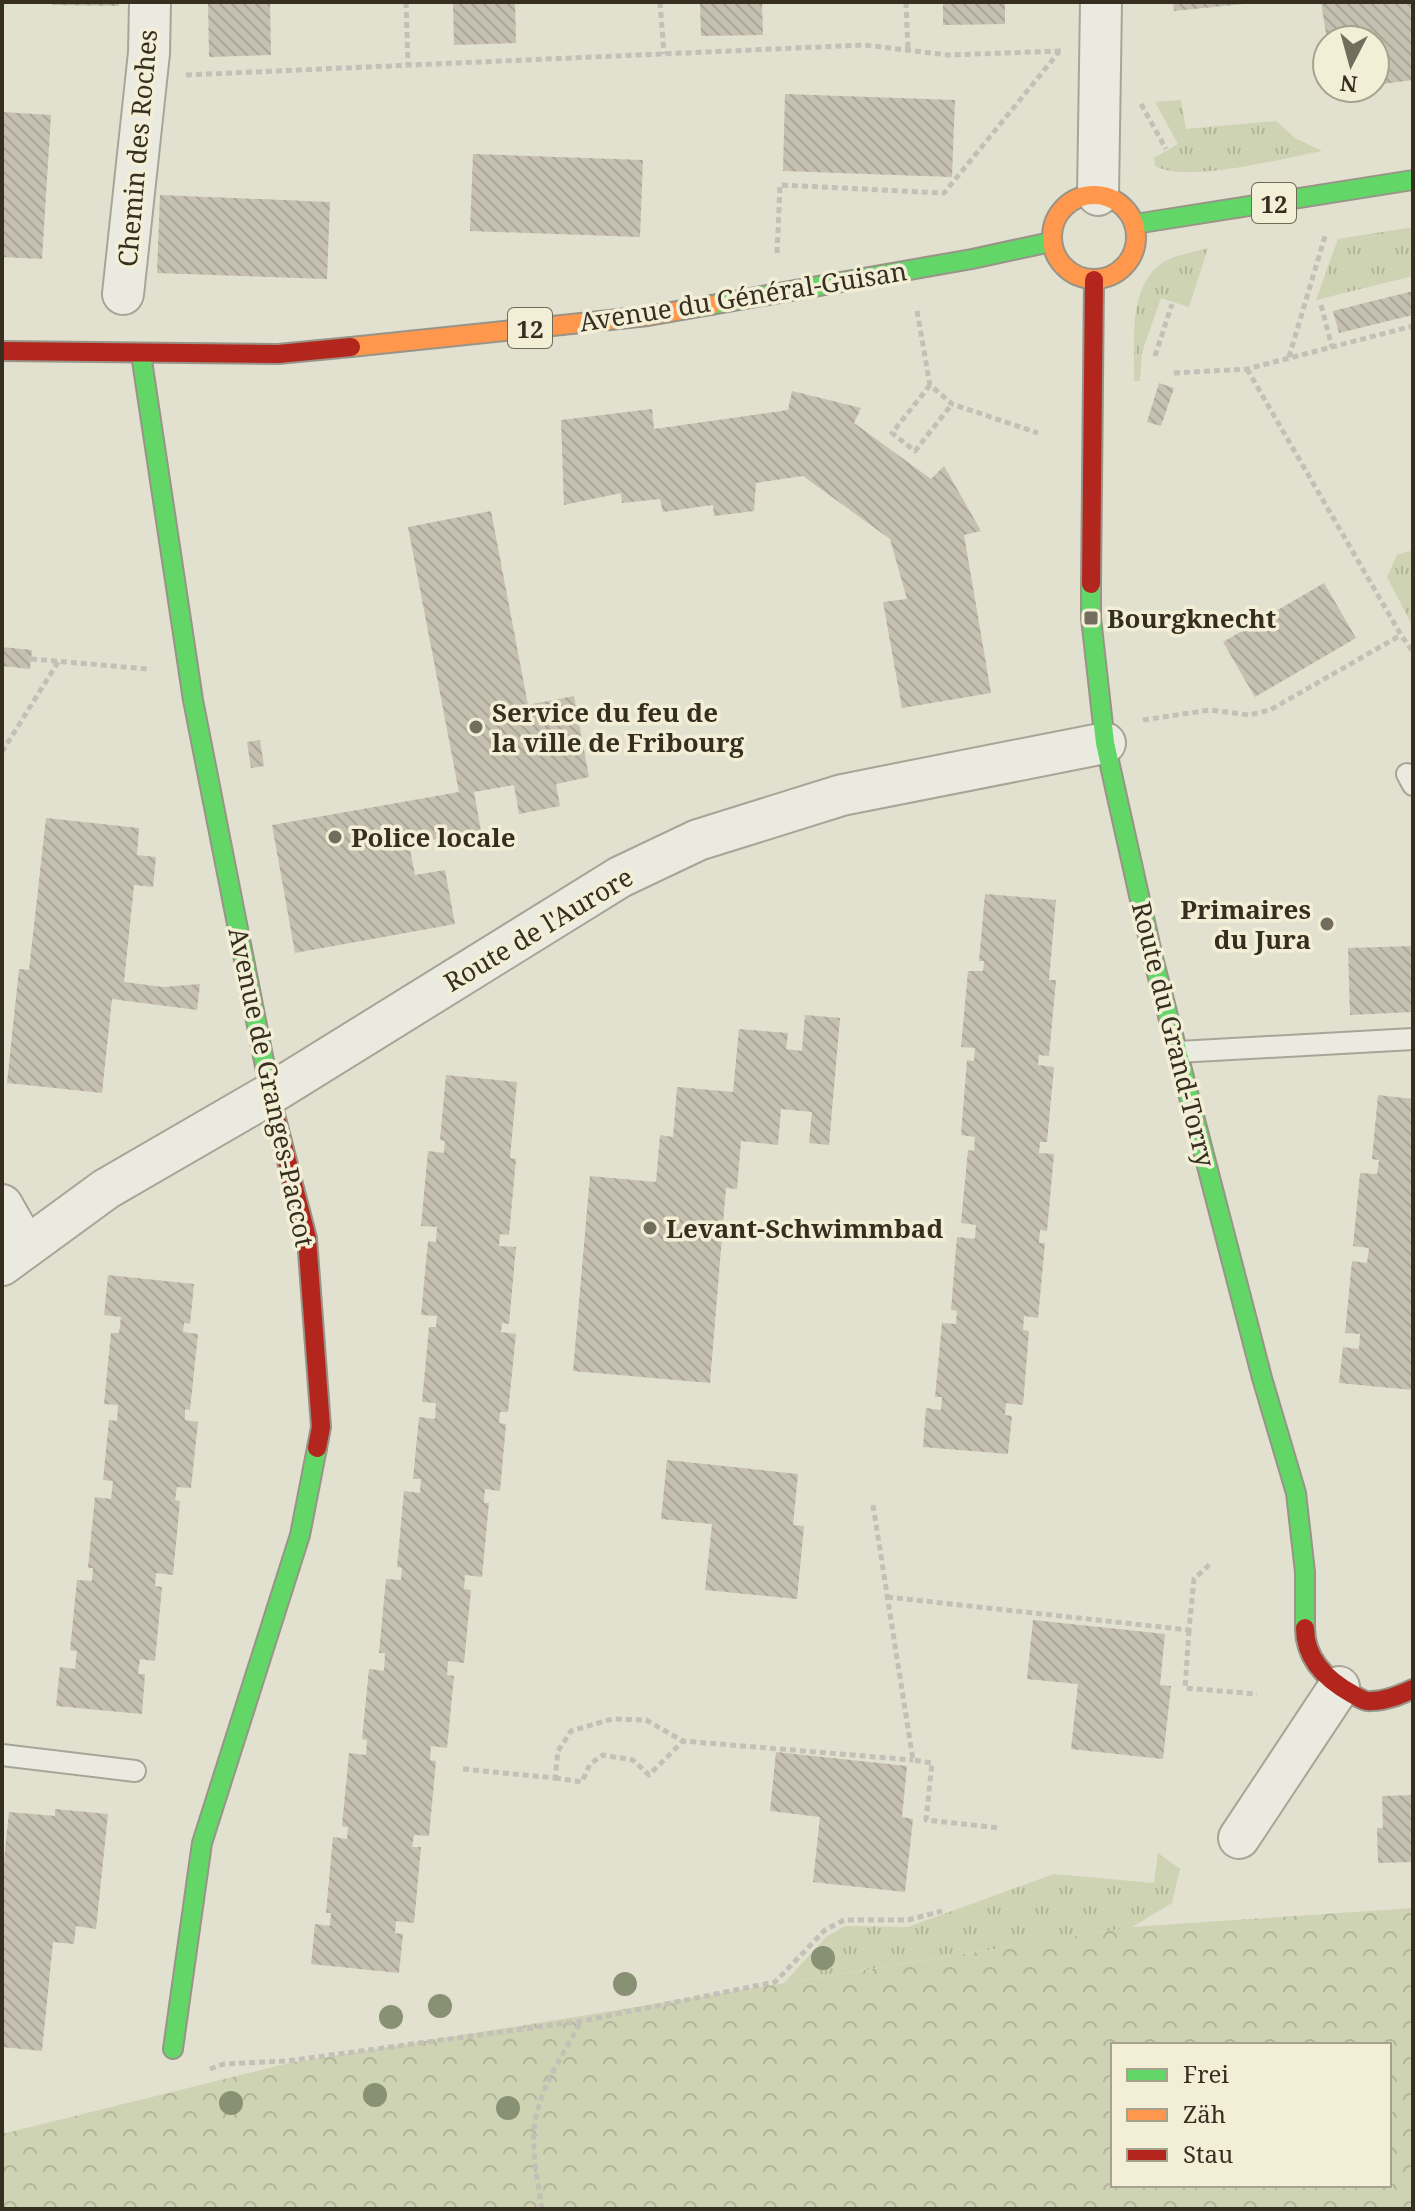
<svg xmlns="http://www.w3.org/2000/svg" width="1415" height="2211" font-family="'Noto Serif',serif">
  <defs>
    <pattern id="grass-tufts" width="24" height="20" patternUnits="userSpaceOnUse" patternTransform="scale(2)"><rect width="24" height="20" fill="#cdd3b3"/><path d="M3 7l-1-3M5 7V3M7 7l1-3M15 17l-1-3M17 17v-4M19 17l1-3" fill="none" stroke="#b1b59a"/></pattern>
    <pattern id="forest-crowns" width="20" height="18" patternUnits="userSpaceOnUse" patternTransform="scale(2)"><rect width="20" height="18" fill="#cdd3b3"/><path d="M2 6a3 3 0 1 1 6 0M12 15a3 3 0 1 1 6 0" fill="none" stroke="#b1b59a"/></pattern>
    <pattern id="building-back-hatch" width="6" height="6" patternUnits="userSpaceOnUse" patternTransform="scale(2)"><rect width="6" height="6" fill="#c6c0b0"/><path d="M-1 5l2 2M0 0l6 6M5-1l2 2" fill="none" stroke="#aba597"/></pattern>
  </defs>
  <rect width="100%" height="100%" fill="#e2e0cf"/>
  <g fill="url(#grass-tufts)">
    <path d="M1181 100 1186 129 1276 121 1295 138 1322 151C1284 158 1186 184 1155 166L1154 158 1178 144 1155 102Z"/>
    <path d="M1413 227V276L1316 300 1338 239Z"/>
    <path d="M1208 248 1189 307 1161 298 1142 352 1140 381H1134C1135 346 1128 294 1156 268 1169 255 1192 253 1208 248Z"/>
    <path d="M1410 551 1413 554V627L1387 577 1397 555Z"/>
    <path d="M1158 1853 1180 1869 1172 1903 1132 1927 784 1983 826 1937 845 1926 908 1927 1054 1874 1154 1883Z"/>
  </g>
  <path fill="url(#forest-crowns)" fill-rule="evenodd" d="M1413 1908V2209H2V2134L289 2063 1132 1927ZM1113 2045H1389V2185H1113Z"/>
  <g fill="url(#building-back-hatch)">
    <path d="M53 2H119V6L53 5Z"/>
    <path d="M208 2H270L271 55 209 57Z"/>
    <path d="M453 2H515L516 43 454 45Z"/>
    <path d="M700 2H762L763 35 701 36Z"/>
    <path d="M943 2H1005V24L943 25Z"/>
    <path d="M1173 2H1243V4L1174 11Z"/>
    <path d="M1321 2H1413V80L1375 85V40H1327Z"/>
    <path d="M785 94 955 100 952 177 783 171Z"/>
    <path d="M2 112 51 115 42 259 2 257Z"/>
    <path d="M473 154 643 160 640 237 470 231Z"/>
    <path d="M160 195 330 202 327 279 157 273Z"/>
    <path d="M1413 291V315L1339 333 1333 311Z"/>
    <path d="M1159 383 1174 388 1161 426 1147 422Z"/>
    <path d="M792 391 861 408 854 423 931 479 944 466 981 531 964 535 991 693 902 708 883 602 907 599 890 539 803 476 756 483 754 511 714 516 713 505 663 512 660 499 622 503 621 493 564 505 561 420 652 409 654 429 788 410Z"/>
    <path d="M491 511 528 705 574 696 589 777 556 784 560 806 519 814 514 785 474 792 481 831 409 844 415 875 445 870 455 924 295 953 272 825 459 792 408 527Z"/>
    <path d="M1324 583 1356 638 1255 697 1223 642Z"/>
    <path d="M2 647 32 650 30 669 2 666Z"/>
    <path d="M260 740 264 766 251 768 247 742Z"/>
    <path d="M46 818 139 828 137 855 156 857 153 887 134 885 124 982 163 987 200 984 197 1010 112 999 102 1093 7 1083 19 969 29 970Z"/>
    <path d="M985 894 1056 900 1049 980H1056L1049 1056 1039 1055 1038 1065 1054 1067 1047 1142H1040L1039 1153 1054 1154 1047 1231 1040 1230 1039 1243H1045L1038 1318 1024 1316 1023 1330 1029 1331 1023 1405 1006 1403 1005 1415 1012 1416 1008 1454 923 1447 926 1408 941 1410 942 1397H935L942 1323 956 1324 957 1311 951 1310 957 1237 975 1239 976 1225 961 1223 968 1150 974 1151 975 1137 961 1135 967 1060 974 1061 975 1048 961 1047 968 971H983L984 961H979Z"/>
    <path d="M1413 946V1012L1350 1015 1348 948Z"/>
    <path d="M805 1015 840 1018 829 1145 809 1143 812 1112 781 1109 778 1145 741 1141 737 1189 726 1188 710 1383 573 1371 590 1176 656 1182 660 1135 673 1137 677 1087 733 1092 739 1029 788 1033 786 1049 802 1051Z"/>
    <path d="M446 1075 517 1082 510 1158 516 1159 509 1235 500 1234 499 1246 516 1247 509 1324 502 1323 501 1332 516 1334 508 1412H500L499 1423 506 1424 500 1491 485 1489 484 1503H489L482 1577 465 1575 464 1589 471 1590 464 1663 448 1661 447 1675 454 1676 447 1748 431 1746 430 1760 436 1761 429 1836 414 1835 412 1847H421L414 1923 396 1921 395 1933 403 1934 399 1973 311 1964 315 1924 330 1926 331 1913H326L333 1837 347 1839 348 1827 342 1826 349 1753 366 1755 367 1740 362 1739 369 1669 384 1671 385 1653H379L386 1579 401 1580 402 1568 397 1567 404 1491 420 1493 421 1479H413L419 1417 435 1419 436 1403 422 1402 429 1327H436L437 1316 421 1315 428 1241 436 1242 437 1227 421 1226 428 1151 444 1153 445 1141 440 1140Z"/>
    <path d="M1378 1095 1413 1099V1390L1339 1383 1343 1347 1359 1349 1360 1334 1345 1333 1352 1261 1367 1263 1369 1248 1353 1246 1360 1173 1377 1174 1379 1160 1372 1159Z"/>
    <path d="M108 1275 194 1284 190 1324 184 1323 183 1332 198 1334 190 1410 185 1409V1420L198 1422 191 1488 177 1487 175 1500 180 1501 173 1575 156 1573 155 1586 162 1587 155 1661 140 1659 138 1674H145L142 1714 56 1706 60 1667 75 1669 77 1651 70 1650 77 1580 92 1581 93 1568H88L95 1497 111 1499 113 1481 103 1480 109 1420 117 1421 118 1405 104 1404 111 1333H119L121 1317 104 1315Z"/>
    <path d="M667 1460 798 1474 793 1525 804 1526 797 1599 705 1590 712 1524 661 1519Z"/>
    <path d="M1033 1620 1165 1634 1160 1685 1171 1686 1163 1759 1071 1749 1078 1684 1027 1679Z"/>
    <path d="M776 1752 907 1766 902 1817 913 1819 905 1892 813 1882 820 1817 770 1811Z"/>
    <path d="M1413 1795V1862L1378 1863 1377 1828H1383L1382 1796Z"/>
    <path d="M55 1809 108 1814 96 1929 76 1926 74 1944 53 1942 42 2051 2 2047V1879L9 1812 55 1816Z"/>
  </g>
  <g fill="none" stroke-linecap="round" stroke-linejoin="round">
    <defs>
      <g id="lane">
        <path d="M1407 774 1413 785"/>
        <path d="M1178 1052 1413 1039"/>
        <path d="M2 1755 135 1771"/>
      </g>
      <g id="street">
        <path d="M1098 195 1101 2"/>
        <path d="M123 294 149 53 150 2"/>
        <path d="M2 1205 26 1247"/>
        <path d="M2 1265 106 1189 270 1094 620 877 698 840 842 795 1105 743"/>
        <path d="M1239 1838 1339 1687"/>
      </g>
      <g id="fast">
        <path d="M1135 224 1413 180"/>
        <path d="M711 305 972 259 1051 242"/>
        <path d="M141 354 193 700 273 1107"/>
        <path d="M1091 584V618L1105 743 1153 958 1262 1378 1296 1493 1305 1572V1628"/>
        <path d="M173 2049 202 1843 300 1535 317 1448"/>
      </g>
      <g id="slow">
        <circle cx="1094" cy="237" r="42"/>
        <path d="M351 347 648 316 711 305"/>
      </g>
      <g id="jam">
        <path d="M2 351 278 354 351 347"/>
        <path d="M1091 584 1094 280"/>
        <path d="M273 1107 307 1238 321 1427 317 1448"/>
        <path d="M1305 1628C1305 1660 1328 1681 1354 1695 1360 1698 1365 1702 1371 1701 1386 1701 1400 1695 1413 1689"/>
      </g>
    </defs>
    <use href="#lane" stroke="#a8a598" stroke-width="24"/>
    <use href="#street" stroke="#a8a598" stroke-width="44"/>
    <use href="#fast" stroke="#989488" stroke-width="22"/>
    <use href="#slow" stroke="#989488" stroke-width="22"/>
    <use href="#jam" stroke="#989488" stroke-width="22"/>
    <g stroke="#c3c1b7" stroke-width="5" stroke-dasharray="6 4" stroke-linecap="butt">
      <path d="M406 2 408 65"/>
      <path d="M660 2 664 54"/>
      <path d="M906 2 908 50"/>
      <path d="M186 75 864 45 948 55 1062 51"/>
      <path d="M1141 104 1166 149"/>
      <path d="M777 253 780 185 944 193 1059 52"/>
      <path d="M1321 305 1332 347"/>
      <path d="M917 311 930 385 952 404 1038 433"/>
      <path d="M1155 356 1172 304"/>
      <path d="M1289 357 1325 236"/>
      <path d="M1247 369 1401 635 1413 652"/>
      <path d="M1174 373 1247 369 1413 326"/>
      <path d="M930 385 892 433 915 451 952 404"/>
      <path d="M31 659 148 669"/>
      <path d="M1143 720 1210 710 1249 715 1270 710 1401 635"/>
      <path d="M2 752 58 662"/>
      <path d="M873 1505 913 1760 932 1763 926 1820 1000 1828"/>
      <path d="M887 1597 1189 1630 1194 1579 1210 1564"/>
      <path d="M1189 1630 1185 1688 1257 1694"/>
      <path d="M463 1769 555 1778 558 1751 571 1731 612 1719 646 1720 683 1741 913 1760"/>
      <path d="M555 1778 582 1782 590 1764 603 1755 633 1760 649 1775 683 1741"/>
      <path d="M210 2069 224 2064 287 2061 582 2021 775 1982 825 1930 844 1920H908L942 1911"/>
      <path d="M542 2209C538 2183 532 2155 534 2129 538 2090 563 2055 581 2021"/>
    </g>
    <use href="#lane" stroke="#ebeae0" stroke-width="20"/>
    <use href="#street" stroke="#ebeae0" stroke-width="40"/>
    <use href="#fast" stroke="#63d668" stroke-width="18"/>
    <use href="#slow" stroke="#ff974d" stroke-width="18"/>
    <use href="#jam" stroke="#b3261e" stroke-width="18"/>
  </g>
  <g fill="#899174">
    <circle cx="823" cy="1958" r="12"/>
    <circle cx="625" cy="1984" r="12"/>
    <circle cx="440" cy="2006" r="12"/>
    <circle cx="391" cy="2017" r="12"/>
    <circle cx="375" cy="2095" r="12"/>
    <circle cx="231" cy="2103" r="12"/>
    <circle cx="508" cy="2108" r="12"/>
  </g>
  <g fill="#726d5d" stroke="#f3efd6" stroke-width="3">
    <rect x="1083" y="610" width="16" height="16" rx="4"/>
    <circle cx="476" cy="727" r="8"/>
    <circle cx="335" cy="837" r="8"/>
    <circle cx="1327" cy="924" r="8"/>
    <circle cx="650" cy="1228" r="8"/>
  </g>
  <g text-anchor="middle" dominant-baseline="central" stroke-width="7" stroke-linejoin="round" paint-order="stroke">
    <g fill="#f3efd6" stroke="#6f6957" stroke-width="2">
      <rect x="1252" y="183" width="44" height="40" rx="6"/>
      <rect x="508" y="308" width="44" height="40" rx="6"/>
    </g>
    <g font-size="24" font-weight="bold" fill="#362f20">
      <text x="1274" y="203">12</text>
      <text x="530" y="328">12</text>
    </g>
    <g font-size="26" fill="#362f20" stroke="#f3efd6">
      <text transform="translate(137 148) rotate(-85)">Chemin des Roches</text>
      <text transform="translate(743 296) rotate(-9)">Avenue du Général-Guisan</text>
      <text transform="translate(538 929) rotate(-31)">Route de l'Aurore</text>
      <text transform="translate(1174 1034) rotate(76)">Route du Grand-Torry</text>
      <text transform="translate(272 1087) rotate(78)">Avenue de Granges-Paccot</text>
    </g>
    <g font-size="26" font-weight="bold" fill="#362f20" stroke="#f3efd6" text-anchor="start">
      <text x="1107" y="618">Bourgknecht</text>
      <text x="492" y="712">Service du feu de<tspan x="492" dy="30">la ville de Fribourg</tspan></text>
      <text x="351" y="837">Police locale</text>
      <text x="1311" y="909" text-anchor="end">Primaires<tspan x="1311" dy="30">du Jura</tspan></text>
      <text x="666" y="1228">Levant-Schwimmbad</text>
    </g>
  </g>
  <rect width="1415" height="2211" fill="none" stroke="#362f20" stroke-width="8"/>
  <rect x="1111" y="2043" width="280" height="144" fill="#f3efd6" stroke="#a7a28d" stroke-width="2"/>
  <rect x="1127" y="2069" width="40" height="12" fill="#63d668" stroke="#a7a28d" stroke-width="2"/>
  <text x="1183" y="2083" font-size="24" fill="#362f20">Frei</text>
  <rect x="1127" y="2109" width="40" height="12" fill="#ff974d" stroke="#a7a28d" stroke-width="2"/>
  <text x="1183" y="2123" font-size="24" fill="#362f20">Zäh</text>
  <rect x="1127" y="2149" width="40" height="12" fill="#b3261e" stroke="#a7a28d" stroke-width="2"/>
  <text x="1183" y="2163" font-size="24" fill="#362f20">Stau</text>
  <g transform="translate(1351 64) rotate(186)"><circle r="38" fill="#f3efd6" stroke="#a7a28d" stroke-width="2"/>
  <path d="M0-6L14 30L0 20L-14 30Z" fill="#726d5d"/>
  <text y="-12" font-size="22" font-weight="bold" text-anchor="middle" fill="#362f20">N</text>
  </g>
</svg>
